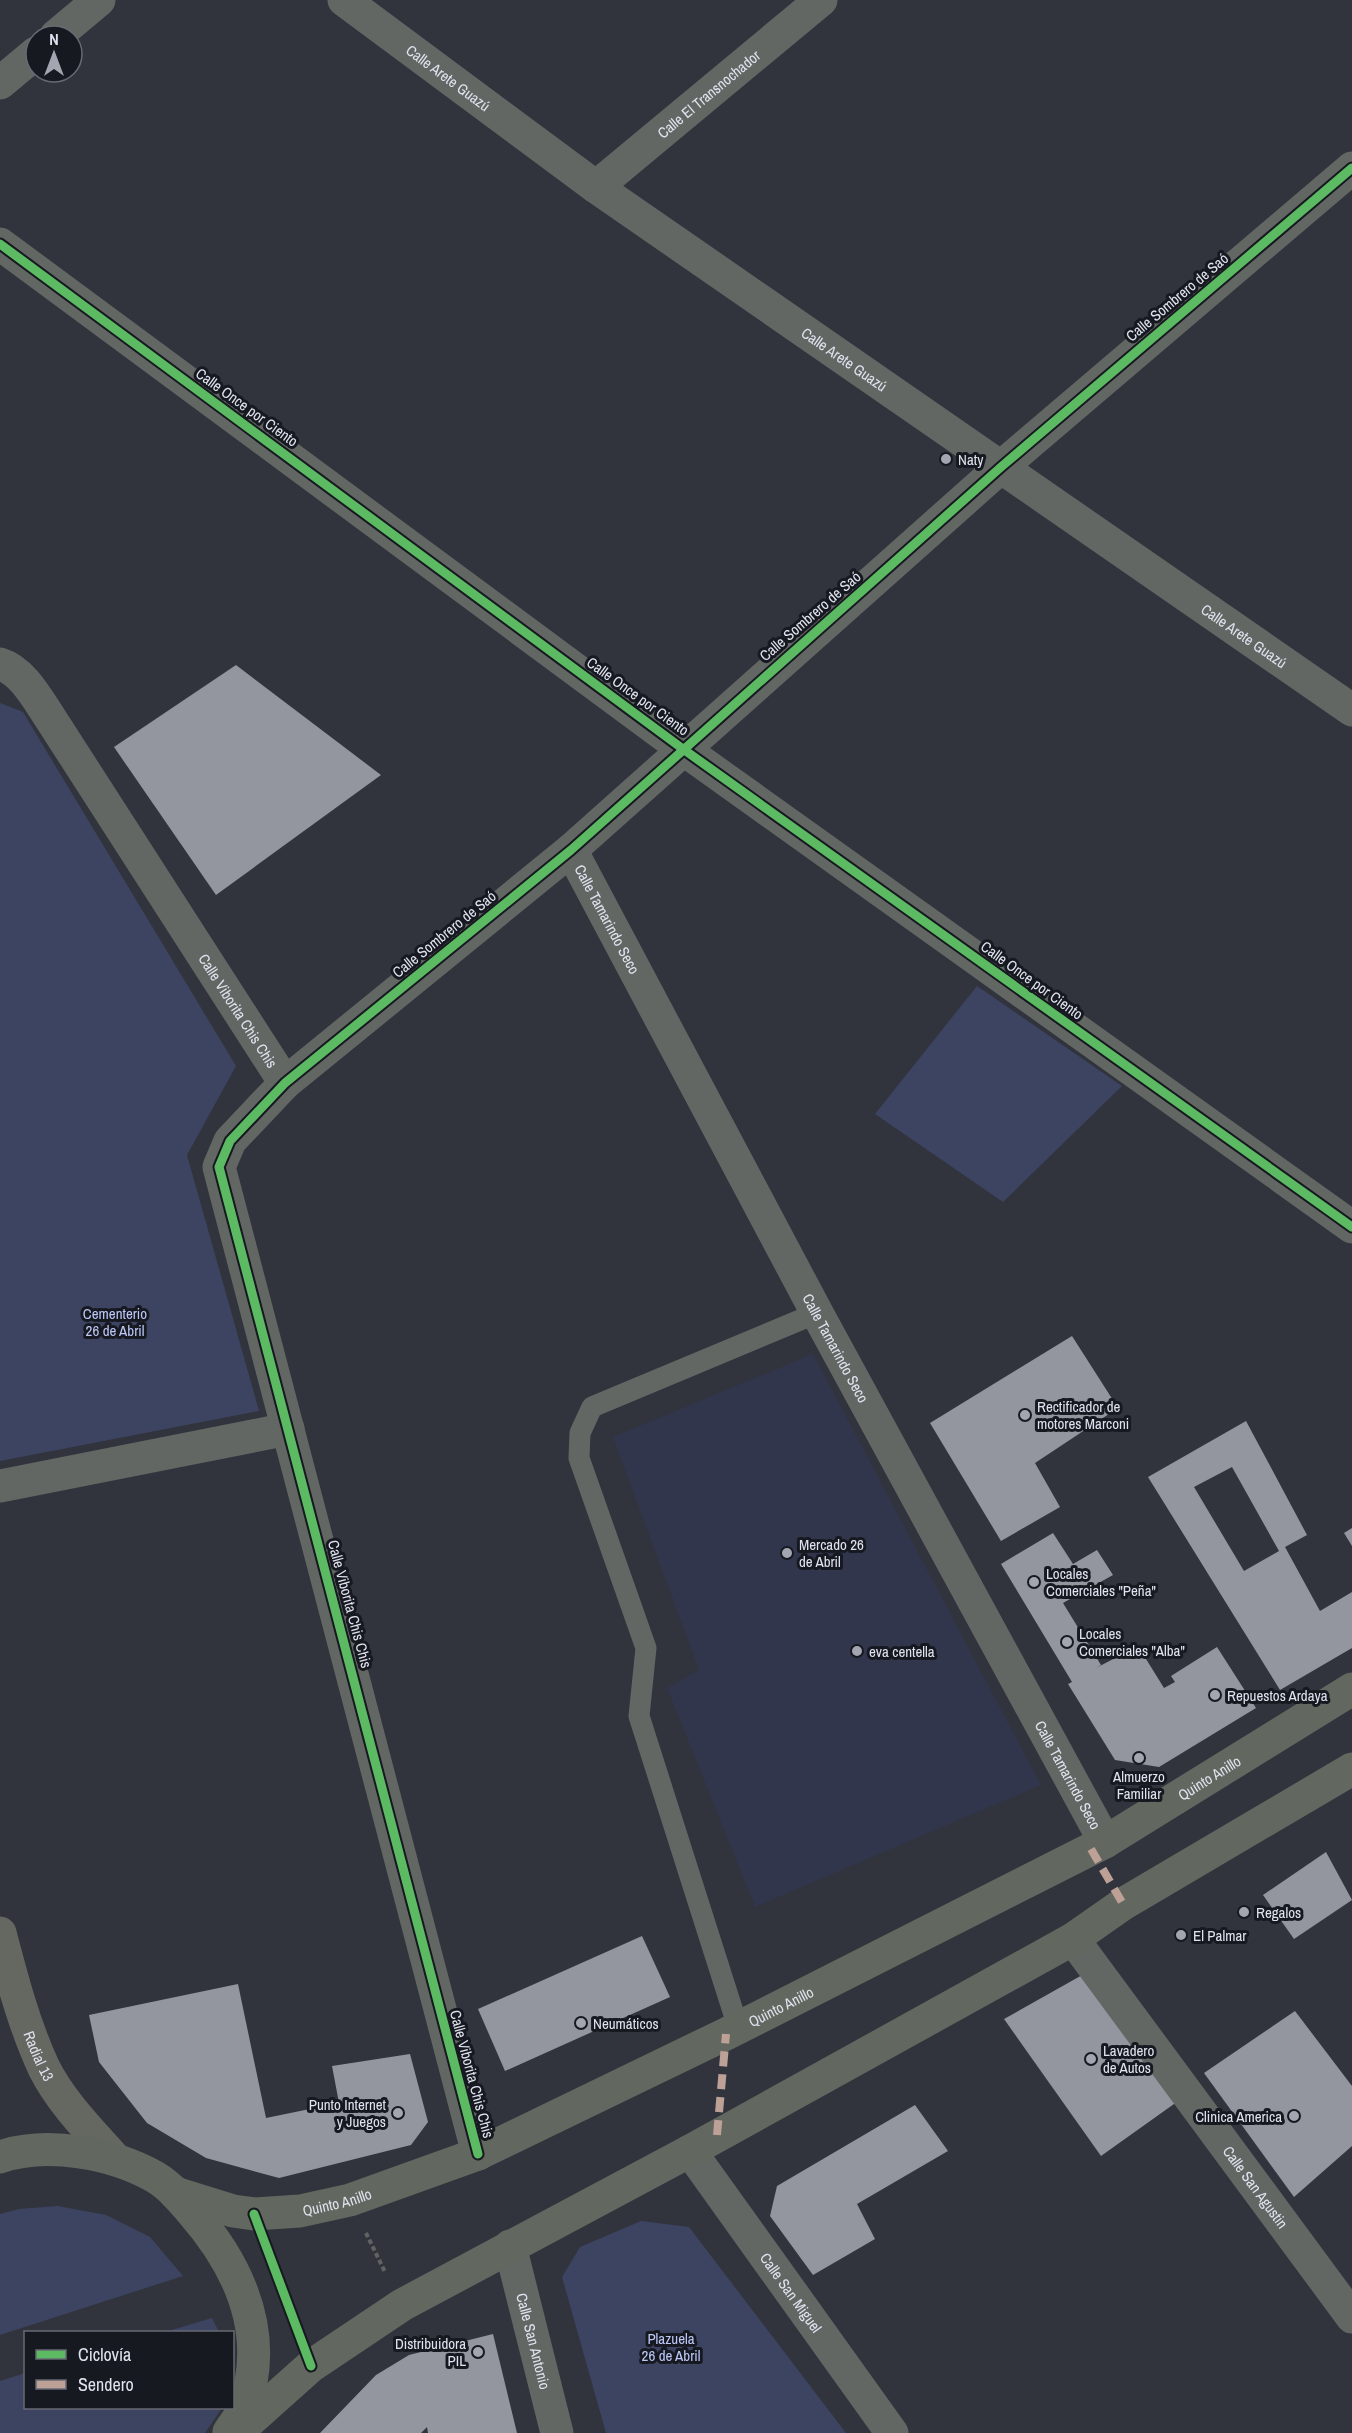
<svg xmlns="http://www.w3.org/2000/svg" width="1352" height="2433" font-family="'Archivo Narrow',sans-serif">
  <rect width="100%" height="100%" fill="#31343d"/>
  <path fill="#31364c" d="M813 1354 1041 1785 755 1907 667 1688 699 1670 613 1437Z"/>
  <g fill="#3d4461">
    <path d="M0 703 23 712 236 1066 187 1155 259 1411 0 1461Z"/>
    <path d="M977 986 1122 1086 1003 1202 875 1114Z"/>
    <path d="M58 2206 106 2215 150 2237 183 2276 0 2335V2214L19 2209Z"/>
    <path d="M641 2221 689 2227 846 2433H606L562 2277 580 2247Z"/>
    <path d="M212 2318 219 2332H165Z"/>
    <path d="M25 2373 26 2408H222L205 2433H0V2381Z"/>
  </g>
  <g fill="#93969f" fill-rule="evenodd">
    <path d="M236 665 381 775 216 895 114 747Z"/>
    <path d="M1072 1336 1118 1408 1035 1463 1060 1507 1001 1541 930 1423Z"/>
    <path d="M1246 1421 1307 1535 1285 1547 1320 1611 1352 1592V1648L1280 1690 1148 1477ZM1232 1467 1279 1551 1244 1571 1194 1487Z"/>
    <path d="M1352 1528V1546L1344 1533Z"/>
    <path d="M1053 1533 1073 1564 1097 1550 1113 1575 1063 1603 1101 1665 1096 1668 1138 1646 1164 1688 1175 1682 1171 1676 1217 1647 1256 1708 1159 1767 1115 1760 1068 1684 1072 1682 1001 1564Z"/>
    <path d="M1326 1852 1352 1900 1294 1939 1263 1895Z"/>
    <path d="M642 1936 670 1997 505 2071 478 2009Z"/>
    <path d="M1084 1974 1181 2099 1101 2156 1004 2019Z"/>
    <path d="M238 1984 266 2118 339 2103 332 2066 410 2054 428 2122 411 2145 279 2178 206 2158 147 2123 99 2062 89 2015Z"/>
    <path d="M1295 2011 1352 2086V2146L1294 2197 1204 2073Z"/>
    <path d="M915 2105 948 2151 857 2204 875 2239 813 2275 770 2216 777 2186Z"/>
    <path d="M493 2334 517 2433H428L427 2427 421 2433H320L376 2375 409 2355Z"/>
  </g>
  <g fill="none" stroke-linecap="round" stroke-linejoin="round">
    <path stroke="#616362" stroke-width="4" stroke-dasharray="4.5 3" stroke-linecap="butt" d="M366 2233 385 2272"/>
    <path stroke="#636763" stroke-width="21" d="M738 2027 639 1716 646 1648 579 1458 580 1433 592 1407 817 1313"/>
    <g stroke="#636763" stroke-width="33">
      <path id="s1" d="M344 0 596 187 1352 710"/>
      <path d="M56 36 99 0"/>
      <path d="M0 83 36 53"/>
      <path id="s2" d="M596 187 821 0"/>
      <path d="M0 244 683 749 1352 1227"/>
      <path id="s3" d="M0 664C20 670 34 693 45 710L285 1083"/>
      <path id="s4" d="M571 850 817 1313 1105 1842"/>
      <path d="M0 1486 288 1429"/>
      <path id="s5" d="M1073 1939 1352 2317"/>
      <path id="s6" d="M690 2151 892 2433"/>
      <path d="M478 2154 219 1167 230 1141 285 1083 571 850 1001 467 1352 168"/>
      <path id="s7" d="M510 2246 557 2433"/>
    </g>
    <path stroke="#646861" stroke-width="33" id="s8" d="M0 1933C12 1979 24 2025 44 2068 61 2102 90 2131 115 2159"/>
    <g stroke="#62685f" stroke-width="33">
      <path d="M0 2157C47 2141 113 2153 155 2177 170 2186 181 2199 192 2212 233 2259 263 2318 251 2382 249 2389 249 2398 246 2405 242 2414 235 2423 229 2432"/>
      <path id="s9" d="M175 2193 233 2211 254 2214 300 2211 350 2200 478 2154 726 2034 1105 1842 1352 1689"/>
      <path d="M236 2433 311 2366 402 2305 690 2151 1073 1939 1123 1904 1352 1769"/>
    </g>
    <g stroke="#bda197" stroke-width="8" stroke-dasharray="15 8" stroke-linecap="butt">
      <path d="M1091 1849 1123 1904"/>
      <path d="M717 2135 726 2034"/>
    </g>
    <defs>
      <g id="cycleway">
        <path d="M0 244 683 749 1352 1227"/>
        <path d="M478 2154 219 1167 230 1141 285 1083 571 850 1001 467 1352 168"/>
        <path d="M254 2214 311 2366"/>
      </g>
    </defs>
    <use href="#cycleway" stroke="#171921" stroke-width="13"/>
    <use href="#cycleway" stroke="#5cba63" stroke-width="9"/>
  </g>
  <g fill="#a3a6b1" stroke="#171921" stroke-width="2">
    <circle cx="946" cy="459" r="6"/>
    <circle cx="1025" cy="1415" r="6"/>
    <circle cx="787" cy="1553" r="6"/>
    <circle cx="1034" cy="1582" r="6"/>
    <circle cx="1067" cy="1642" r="6"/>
    <circle cx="857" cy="1651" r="6"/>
    <circle cx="1215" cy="1695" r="6"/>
    <circle cx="1139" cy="1758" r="6"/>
    <circle cx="1244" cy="1912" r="6"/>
    <circle cx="1181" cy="1935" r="6"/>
    <circle cx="581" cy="2023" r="6"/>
    <circle cx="1091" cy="2059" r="6"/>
    <circle cx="398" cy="2113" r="6"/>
    <circle cx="1294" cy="2116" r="6"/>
    <circle cx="478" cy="2352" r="6"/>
  </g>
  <g text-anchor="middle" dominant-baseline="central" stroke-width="6" stroke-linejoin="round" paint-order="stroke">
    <g font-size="15" fill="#e0e3ef" stroke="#171921">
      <text stroke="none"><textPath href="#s1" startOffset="130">Calle Arete Guazú</textPath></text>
      <text stroke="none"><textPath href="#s2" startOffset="146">Calle El Transnochador</textPath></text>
      <text transform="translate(1177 297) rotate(-40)">Calle Sombrero de Saó</text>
      <text stroke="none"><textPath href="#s1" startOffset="616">Calle Arete Guazú</textPath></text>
      <text transform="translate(247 407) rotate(36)">Calle Once por Ciento</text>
      <text transform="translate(810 616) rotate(-41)">Calle Sombrero de Saó</text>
      <text stroke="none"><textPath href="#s1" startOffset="1102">Calle Arete Guazú</textPath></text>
      <text transform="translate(638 696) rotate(36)">Calle Once por Ciento</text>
      <text stroke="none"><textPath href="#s4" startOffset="78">Calle Tamarindo Seco</textPath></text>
      <text transform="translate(444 934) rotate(-39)">Calle Sombrero de Saó</text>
      <text transform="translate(1032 980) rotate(36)">Calle Once por Ciento</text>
      <text stroke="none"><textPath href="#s3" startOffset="423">Calle Viborita Chis Chis</textPath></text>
      <text stroke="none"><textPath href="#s4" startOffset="564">Calle Tamarindo Seco</textPath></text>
      <text transform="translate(350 1604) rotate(75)">Calle Viborita Chis Chis</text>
      <text stroke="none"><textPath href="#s4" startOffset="1050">Calle Tamarindo Seco</textPath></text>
      <text stroke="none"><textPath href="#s9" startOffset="1138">Quinto Anillo</textPath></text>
      <text stroke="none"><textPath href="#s9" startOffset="652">Quinto Anillo</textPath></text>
      <text stroke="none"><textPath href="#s8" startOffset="129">Radial 13</textPath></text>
      <text transform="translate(472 2074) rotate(75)">Calle Viborita Chis Chis</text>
      <text stroke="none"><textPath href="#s5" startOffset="308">Calle San Agustin</textPath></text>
      <text stroke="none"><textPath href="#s9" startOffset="166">Quinto Anillo</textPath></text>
      <text stroke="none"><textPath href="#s6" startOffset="174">Calle San Miguel</textPath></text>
      <text stroke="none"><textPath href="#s7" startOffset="98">Calle San Antonio</textPath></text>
    </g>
    <g font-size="15" fill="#e0e3ef" stroke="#171921" text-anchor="start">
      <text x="958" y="459">Naty</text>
      <text x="1037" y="1406">Rectificador de<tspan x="1037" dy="17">motores Marconi</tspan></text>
      <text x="799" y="1544">Mercado 26<tspan x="799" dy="17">de Abril</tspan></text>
      <text x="1046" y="1573">Locales<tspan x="1046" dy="17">Comerciales "Peña"</tspan></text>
      <text x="1079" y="1633">Locales<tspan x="1079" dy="17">Comerciales "Alba"</tspan></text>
      <text x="869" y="1651">eva centella</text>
      <text x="1227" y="1695">Repuestos Ardaya</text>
      <text x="1139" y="1776" text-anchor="middle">Almuerzo<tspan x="1139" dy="17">Familiar</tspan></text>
      <text x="1256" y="1912">Regalos</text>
      <text x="1193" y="1935">El Palmar</text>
      <text x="593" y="2023">Neumáticos</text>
      <text x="1103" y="2050">Lavadero<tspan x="1103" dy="17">de Autos</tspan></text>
      <text x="386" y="2104" text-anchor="end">Punto Internet<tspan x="386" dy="17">y Juegos</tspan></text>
      <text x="1282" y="2116" text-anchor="end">Clinica America</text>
      <text x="466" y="2343" text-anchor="end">Distribuidora<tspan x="466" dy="17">PIL</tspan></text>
    </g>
    <g font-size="15" fill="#bcc8f7" stroke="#171921">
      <text x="115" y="1313">Cementerio<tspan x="115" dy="17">26 de Abril</tspan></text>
      <text x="671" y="2338">Plazuela<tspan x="671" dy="17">26 de Abril</tspan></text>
    </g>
  </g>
  <rect x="24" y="2331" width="210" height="78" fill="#171921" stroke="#676a73" stroke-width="1.5"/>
  <rect x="36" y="2350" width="30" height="9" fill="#5cba63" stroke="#676a73" stroke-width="1.5"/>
  <text x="78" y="2361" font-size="18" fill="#e0e3ef">Ciclovía</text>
  <rect x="36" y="2380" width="30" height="9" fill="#bda197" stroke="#676a73" stroke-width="1.5"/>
  <text x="78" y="2391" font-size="18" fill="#e0e3ef">Sendero</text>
  <g transform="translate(54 54)"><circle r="28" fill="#171921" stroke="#676a73" stroke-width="1.5"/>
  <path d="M0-4.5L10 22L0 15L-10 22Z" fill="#a3a6b1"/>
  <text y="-9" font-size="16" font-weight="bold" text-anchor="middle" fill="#e0e3ef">N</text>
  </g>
</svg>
